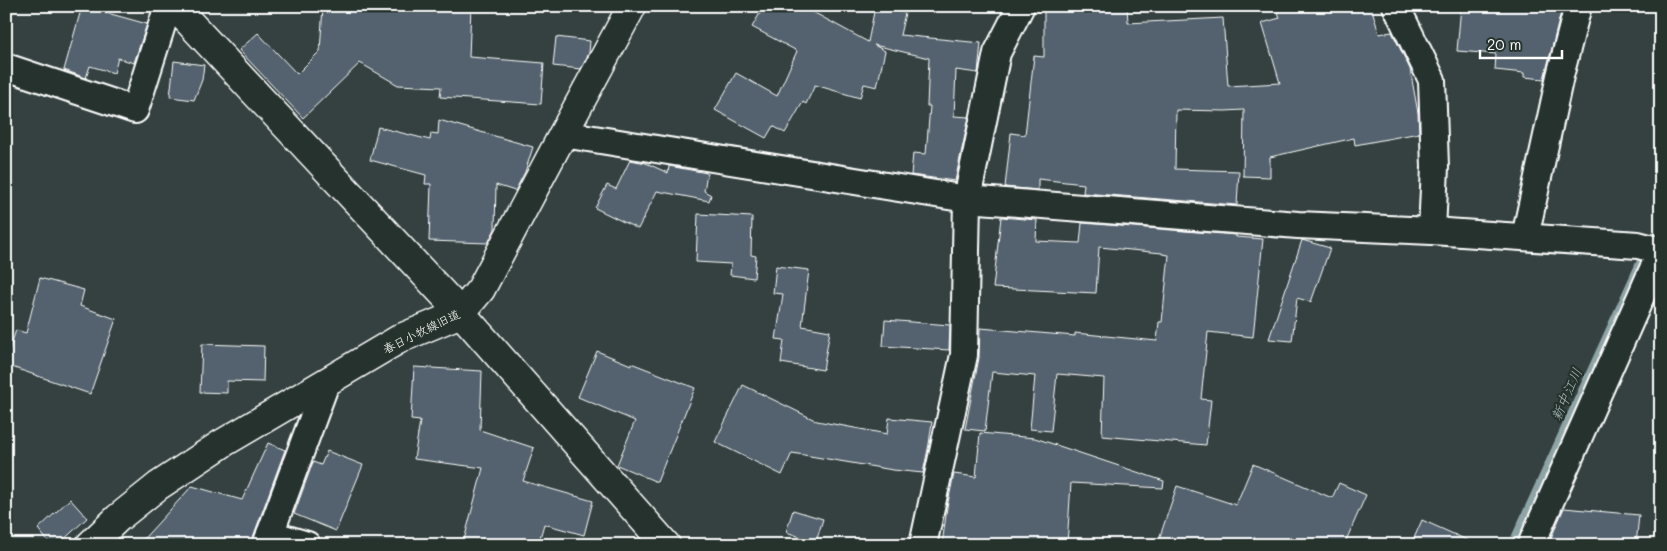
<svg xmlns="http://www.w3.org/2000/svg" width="1667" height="551" font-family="Mali,'Klee One',sans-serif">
  <rect width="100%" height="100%" fill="#344140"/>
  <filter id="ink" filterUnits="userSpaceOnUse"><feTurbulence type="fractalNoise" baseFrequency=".02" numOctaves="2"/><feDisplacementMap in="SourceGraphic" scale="10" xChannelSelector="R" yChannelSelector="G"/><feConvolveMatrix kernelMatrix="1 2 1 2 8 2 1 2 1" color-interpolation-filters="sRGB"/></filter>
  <g filter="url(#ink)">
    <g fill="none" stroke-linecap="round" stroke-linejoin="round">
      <path stroke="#8fa4a6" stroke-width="9" d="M1516 537 1641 262"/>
    </g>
    <g fill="#53626e" stroke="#fff">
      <path d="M82 6 147 24 134 63 118 58 114 73 90 66 86 78 64 70Z"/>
      <path d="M323 6H471L469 57 544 63 541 104 440 97 441 87 398 85 360 63 303 118 239 50 258 33 297 74 320 51Z"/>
      <path d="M764 6H802L868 42 875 7 905 13 900 35 981 43 978 73 956 70 954 116 969 117 955 181 911 175 913 153 926 154 930 106H927L929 58 874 45 885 51 877 87 864 84 860 98 815 85 806 104 803 102 785 133 773 126 766 138 715 110 736 73 777 96 797 51 752 27Z"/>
      <path d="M1127 6 1128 23 1223 18 1228 86 1280 83 1262 23 1280 18 1276 6H1371L1379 34 1392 32 1410 69 1418 113 1419 133 1355 145 1354 138 1270 157V177L1243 176 1244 110 1225 111 1176 110 1175 169 1239 171 1237 205 1083 193 1084 184 1038 179V190L1005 187 1011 133 1025 135 1034 56 1044 57V7Z"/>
      <path d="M1461 6H1529V9L1561 12 1544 79 1524 77V73L1495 70 1496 54 1457 51Z"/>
      <path d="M556 37 590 41 589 53 581 69 553 66Z"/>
      <path d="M174 61 204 65 202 80 194 100 170 97Z"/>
      <path d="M439 120 533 147 525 172 515 191 496 185 495 229 488 243 429 241 431 184H425L426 175 370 160 378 127 430 140 431 133 438 134Z"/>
      <path d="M630 160 646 163 668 173 669 166 707 173 704 191 711 195 709 201 657 191 638 229 595 208 607 185 616 189Z"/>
      <path d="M698 214 752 217 751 255 756 256 754 278 730 275 731 264 696 262Z"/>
      <path d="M1001 217 1037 220 1036 241 1080 243 1082 223 1236 235V237L1263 239 1253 337 1208 332 1201 399 1211 400 1206 445 1102 436 1104 378 1057 374 1051 431 1030 429 1035 376 992 372 985 431 965 429 979 358 980 328 1075 336V333L1157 341 1159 322H1162L1169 255 1162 254V253L1099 247 1096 293 993 288Z"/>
      <path d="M1302 240 1330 248 1311 302 1297 298 1292 341 1269 339Z"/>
      <path d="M776 266 809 270 802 326 830 331 823 370 781 363 784 340 776 339 783 294 773 293Z"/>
      <path d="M40 278 84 290 80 306 116 319 90 394 6 365V359L16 330 26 333Z"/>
      <path d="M885 320 950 325 949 350 883 346Z"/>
      <path d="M202 344 264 346 263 382 227 381V393L200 392Z"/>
      <path d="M597 351 631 365V363L695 388 657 482 617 465 635 421 578 397Z"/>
      <path d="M414 367 482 371 480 430 534 448 523 481 593 501 584 535 544 524 538 545H482L464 540 483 468 414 459 420 421 411 420Z"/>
      <path d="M743 385 817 421 887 434 889 418 932 422 929 444 923 473 893 470 792 453 782 475 715 442Z"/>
      <path d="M980 433 1035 438 1164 481 1163 488 1071 483 1067 545H1006L965 540 964 545H942L947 507 954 474 976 477Z"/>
      <path d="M268 443 285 450 252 540 251 545H138L192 486 242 500Z"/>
      <path d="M327 451 363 465 336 531 294 514 313 462 321 465Z"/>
      <path d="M1253 464 1332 498 1339 483 1366 495 1344 545H1157L1177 486 1236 505Z"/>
      <path d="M70 499 87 518 58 545H51L38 529Z"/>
      <path d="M1564 508 1639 515 1636 545H1548Z"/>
      <path d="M793 510 823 519 816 542 786 532Z"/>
      <path d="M1422 520 1478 545H1411Z"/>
    </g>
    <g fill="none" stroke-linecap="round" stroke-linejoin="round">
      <defs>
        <g id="minor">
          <path d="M1396 6 1432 80 1435 167 1432 231"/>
          <path d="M6 67 135 110 168 6"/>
          <path d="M563 134 967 199 1298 225 1432 231 1638 245 1661 251"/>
          <path d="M1525 237 1560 76 1578 6"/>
          <path d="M270 534 307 545"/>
          <path d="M266 545 326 383"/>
          <path d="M923 545 964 355 967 199 997 53 1021 6"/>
          <path d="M1531 545 1661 251"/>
        </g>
        <g id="tertiary">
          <path d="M174 6 461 313 666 545"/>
          <path d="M90 545 118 518 158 486 223 443 401 338 461 313 481 289 563 134 632 6"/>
        </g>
      </defs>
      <use href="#minor" stroke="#fff" stroke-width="30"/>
      <use href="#tertiary" stroke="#fff" stroke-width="31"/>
      <use href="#minor" stroke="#26332d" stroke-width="26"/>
      <use href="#tertiary" stroke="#26332d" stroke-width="28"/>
    </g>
  </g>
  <g text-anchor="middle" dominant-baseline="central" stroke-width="4.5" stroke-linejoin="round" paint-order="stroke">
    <g font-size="12" fill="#fff" stroke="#26332d">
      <text transform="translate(421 331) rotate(-26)">春日小牧線旧道</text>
    </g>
    <g font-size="14" font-style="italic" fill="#abbbbc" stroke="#26332d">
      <text transform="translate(1566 394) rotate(-66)">新中江川</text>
    </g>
  </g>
  <rect width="1667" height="551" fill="none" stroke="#26332d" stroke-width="25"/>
  <rect x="12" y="12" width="1642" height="526" fill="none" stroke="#fff" stroke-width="2" filter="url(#ink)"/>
  <path d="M1480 50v8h82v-8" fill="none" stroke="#ffffff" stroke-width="2.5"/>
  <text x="1487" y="50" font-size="15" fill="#ffffff" stroke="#26332d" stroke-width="4" paint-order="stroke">20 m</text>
</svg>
